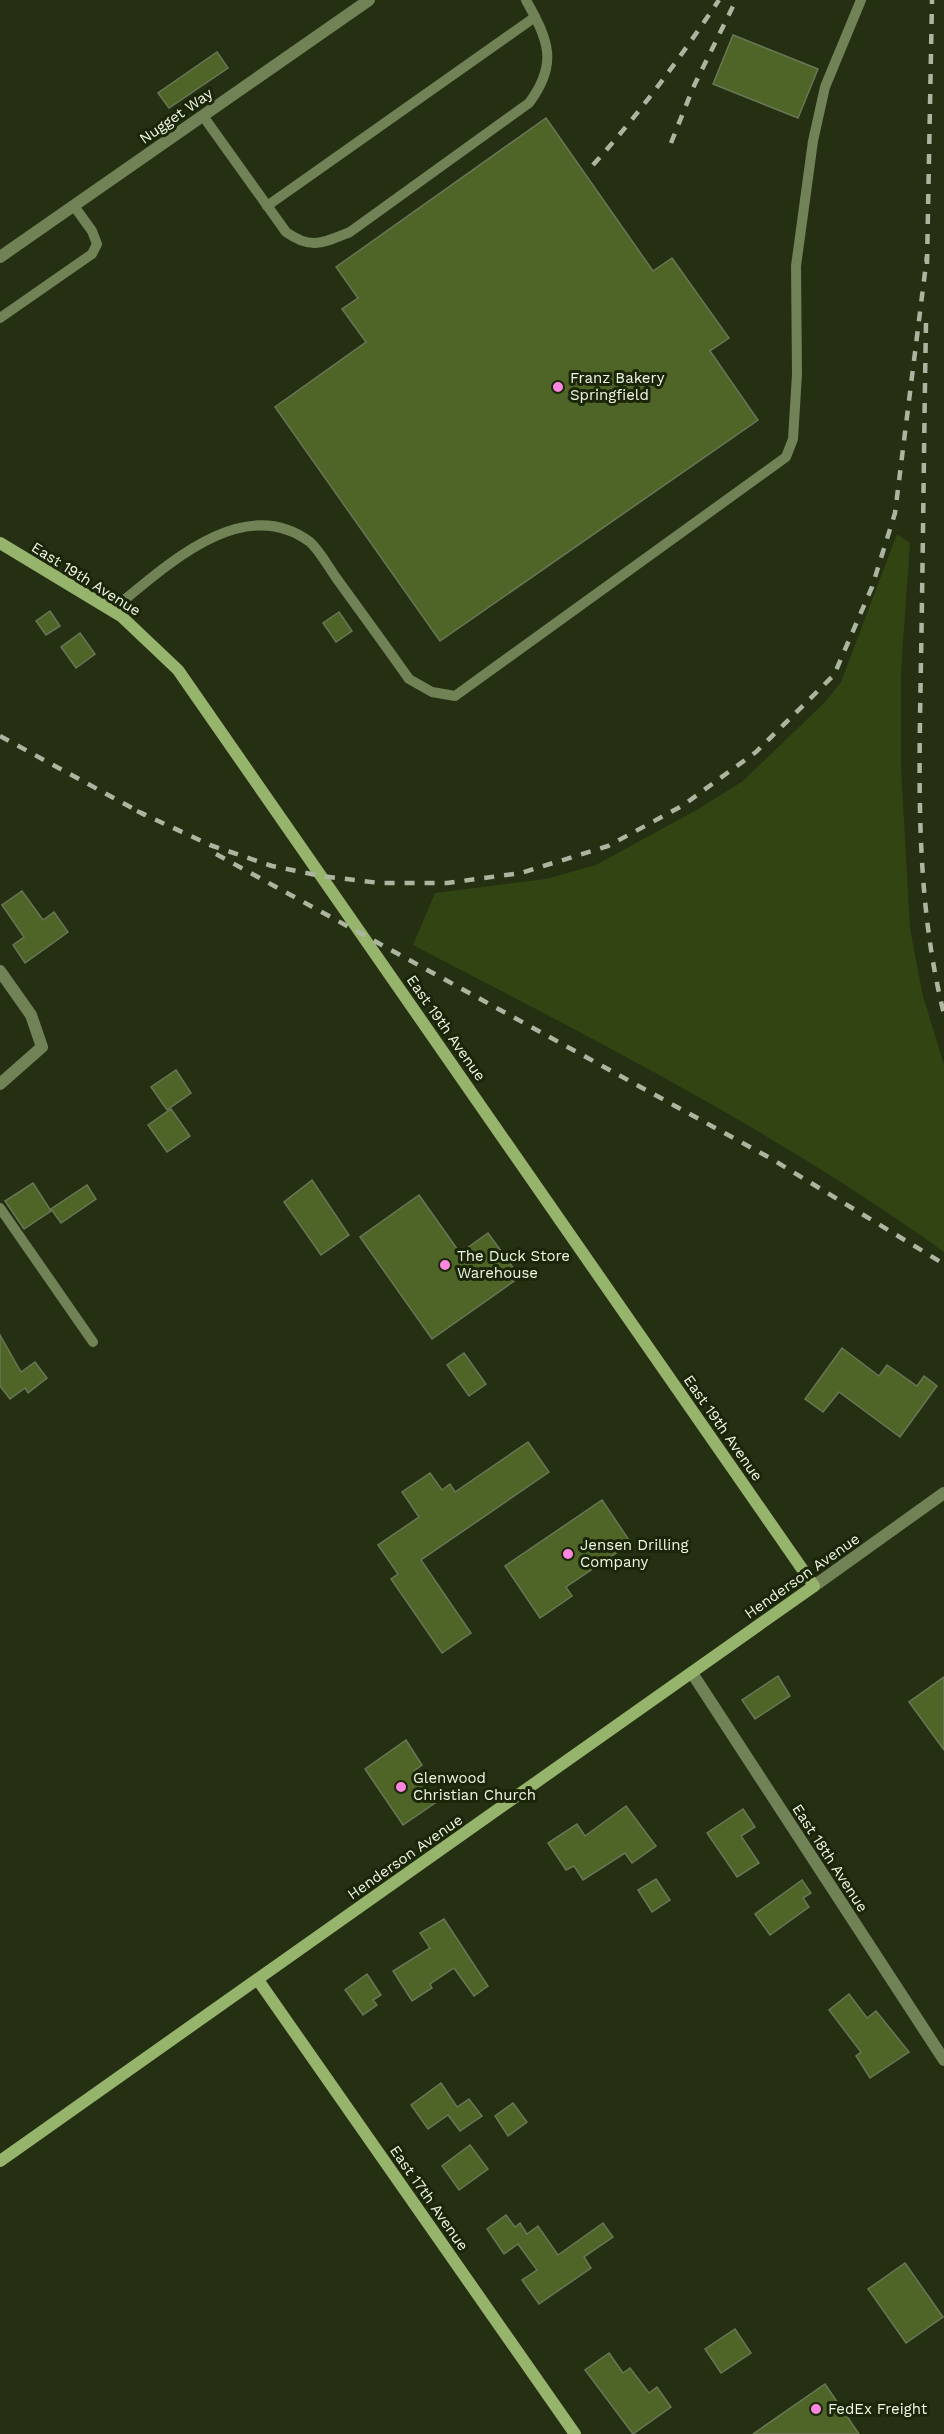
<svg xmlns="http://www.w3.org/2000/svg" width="944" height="2434" font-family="'Work Sans',sans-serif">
  <rect width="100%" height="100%" fill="#253013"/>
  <path fill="#324412" d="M897 534 910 543 901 671V768L910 929 923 996 944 1065V1252C778 1132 595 1040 413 945L435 893 546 879 596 865 700 808 743 781 826 701 841 682Z"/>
  <g fill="#4e6527" stroke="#697657" stroke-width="1.5">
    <path d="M733 35 818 69 798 118 713 84Z"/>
    <path d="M217 52 228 68 169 108 158 93Z"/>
    <path d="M546 118 653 271 672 258 729 338 710 351 758 420 440 641 275 407 366 342 342 309 358 298 336 267Z"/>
    <path d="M50 611 60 626 46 635 36 621Z"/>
    <path d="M339 612 352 631 336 642 323 623Z"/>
    <path d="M80 633 95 654 76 668 61 647Z"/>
    <path d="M22 891 43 920 54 912 68 932 25 963 13 945 24 937 2 905Z"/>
    <path d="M176 1070 191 1093 167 1110 151 1087Z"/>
    <path d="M171 1109 190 1136 167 1152 148 1125Z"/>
    <path d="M312 1180 349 1235 321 1255 284 1202Z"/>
    <path d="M33 1183 51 1211 24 1229 5 1201Z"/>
    <path d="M87 1185 96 1199 61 1223 51 1209Z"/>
    <path d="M419 1195 460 1253 488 1233 520 1277 432 1339 360 1237Z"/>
    <path d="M0 1335 21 1372 35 1362 47 1378 28 1393 25 1388 10 1399 0 1386Z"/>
    <path d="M842 1348 879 1376 887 1365 917 1386 924 1376 937 1386 900 1437 839 1392 823 1412 805 1399Z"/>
    <path d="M464 1353 486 1384 469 1396 447 1365Z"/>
    <path d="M528 1442 549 1472 421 1560 471 1633 442 1653 391 1579 398 1574 378 1545 419 1517 402 1492 430 1473 442 1490 450 1484 455 1492Z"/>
    <path d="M602 1500 631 1543 566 1587 572 1596 540 1618 505 1566Z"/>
    <path d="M778 1676 790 1696 755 1719 742 1700Z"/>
    <path d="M944 1677V1750L909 1702Z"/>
    <path d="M406 1740 422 1765 414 1771 435 1803 403 1825 365 1769Z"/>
    <path d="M626 1806 656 1846 632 1863 625 1853 583 1880 574 1866 566 1870 548 1843 577 1824 585 1836Z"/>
    <path d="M743 1809 755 1827 741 1836 759 1863 737 1877 707 1833Z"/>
    <path d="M656 1879 670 1900 652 1912 638 1890Z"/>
    <path d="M802 1880 811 1893 803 1898 809 1907 770 1935 755 1914Z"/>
    <path d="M444 1919 488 1986 474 1996 454 1968 430 1984 432 1988 412 2001 393 1971 430 1948 420 1933Z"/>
    <path d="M367 1974 381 1995 373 2000 377 2005 363 2015 345 1990Z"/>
    <path d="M849 1994 867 2018 876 2011 909 2052 870 2078 856 2056 861 2052 829 2010Z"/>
    <path d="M441 2083 457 2107 469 2099 482 2116 460 2131 448 2115 428 2129 411 2105Z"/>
    <path d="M513 2103 527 2122 508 2136 495 2116Z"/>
    <path d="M470 2145 488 2169 459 2190 442 2166Z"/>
    <path d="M506 2215 515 2227 520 2223 527 2234 538 2226 558 2255 603 2223 613 2237 584 2257 591 2268 539 2304 522 2280 537 2270 518 2244 504 2254 487 2229Z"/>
    <path d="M905 2263 943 2317 906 2343 868 2289Z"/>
    <path d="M735 2329 751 2353 721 2373 705 2349Z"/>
    <path d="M609 2353 623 2373 630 2368 649 2393 657 2387 671 2407 633 2434 585 2370Z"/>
    <path d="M825 2384 859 2434H753Z"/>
  </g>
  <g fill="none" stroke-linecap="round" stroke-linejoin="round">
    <g stroke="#708256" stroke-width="10">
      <path d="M203 116 286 232C311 250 323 243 350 232L529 103C559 63 548 40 526 0"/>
      <path d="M267 206 535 17"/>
      <path d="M0 318 92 254 97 244 92 231 74 206"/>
      <path d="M112 610C163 569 242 491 310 542 320 551 329 568 337 579 361 612 385 645 409 679L432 692 455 696 786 457 793 439 797 374 796 266 813 141 825 87 861 0"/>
      <path d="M0 1208 93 1342"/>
    </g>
    <g stroke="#708256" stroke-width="12">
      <path d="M0 257 369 0"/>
      <path d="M0 971 31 1015 42 1047 0 1084"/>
      <path d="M814 1586 944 1493"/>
      <path d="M692 1673 944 2060"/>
    </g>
    <g stroke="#96b46b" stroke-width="12">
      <path d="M0 543 121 616 178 670 814 1586 0 2161"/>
      <path d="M258 1980 575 2434"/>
    </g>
    <g stroke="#acb5a0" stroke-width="4.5" stroke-dasharray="10 10" stroke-linecap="butt">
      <path d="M671 143 693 88 736 0"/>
      <path d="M593 165C640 113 680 58 719 0"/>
      <path d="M927 264 932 0"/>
      <path d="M926 323C924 436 923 548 921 661 919 779 915 899 944 1014"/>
      <path d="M0 736 145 815"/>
      <path d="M137 811 210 845 272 866 321 876 380 883H447L521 873 608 846 682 806 756 752 834 675 872 587 895 513 927 256"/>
      <path d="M216 854 770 1158 944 1264"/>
    </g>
  </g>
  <g fill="#fd86e1" stroke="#1b2609" stroke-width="2">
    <circle cx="558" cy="387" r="6"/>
    <circle cx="445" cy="1265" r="6"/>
    <circle cx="568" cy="1554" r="6"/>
    <circle cx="401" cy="1787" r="6"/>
    <circle cx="816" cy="2409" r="6"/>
  </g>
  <g text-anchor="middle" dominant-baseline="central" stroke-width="6" stroke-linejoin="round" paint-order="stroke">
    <g font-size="15" fill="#eef6e4" stroke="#1b2609">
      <text transform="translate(176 116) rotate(-35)">Nugget Way</text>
      <text transform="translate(86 579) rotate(32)">East 19th Avenue</text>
      <text transform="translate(446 1028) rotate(55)">East 19th Avenue</text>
      <text transform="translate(723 1428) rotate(55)">East 19th Avenue</text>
      <text transform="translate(802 1576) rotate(-35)">Henderson Avenue</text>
      <text transform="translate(405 1857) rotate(-35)">Henderson Avenue</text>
      <text transform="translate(830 1858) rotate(57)">East 18th Avenue</text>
      <text transform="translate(429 2198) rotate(55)">East 17th Avenue</text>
    </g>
    <g font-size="15" fill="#eef6e4" stroke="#1b2609" text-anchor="start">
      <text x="570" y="378">Franz Bakery<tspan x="570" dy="17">Springfield</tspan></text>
      <text x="457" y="1256">The Duck Store<tspan x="457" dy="17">Warehouse</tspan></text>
      <text x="580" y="1545">Jensen Drilling<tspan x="580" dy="17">Company</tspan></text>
      <text x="413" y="1778">Glenwood<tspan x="413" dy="17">Christian Church</tspan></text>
      <text x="828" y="2409">FedEx Freight</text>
    </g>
  </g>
</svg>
